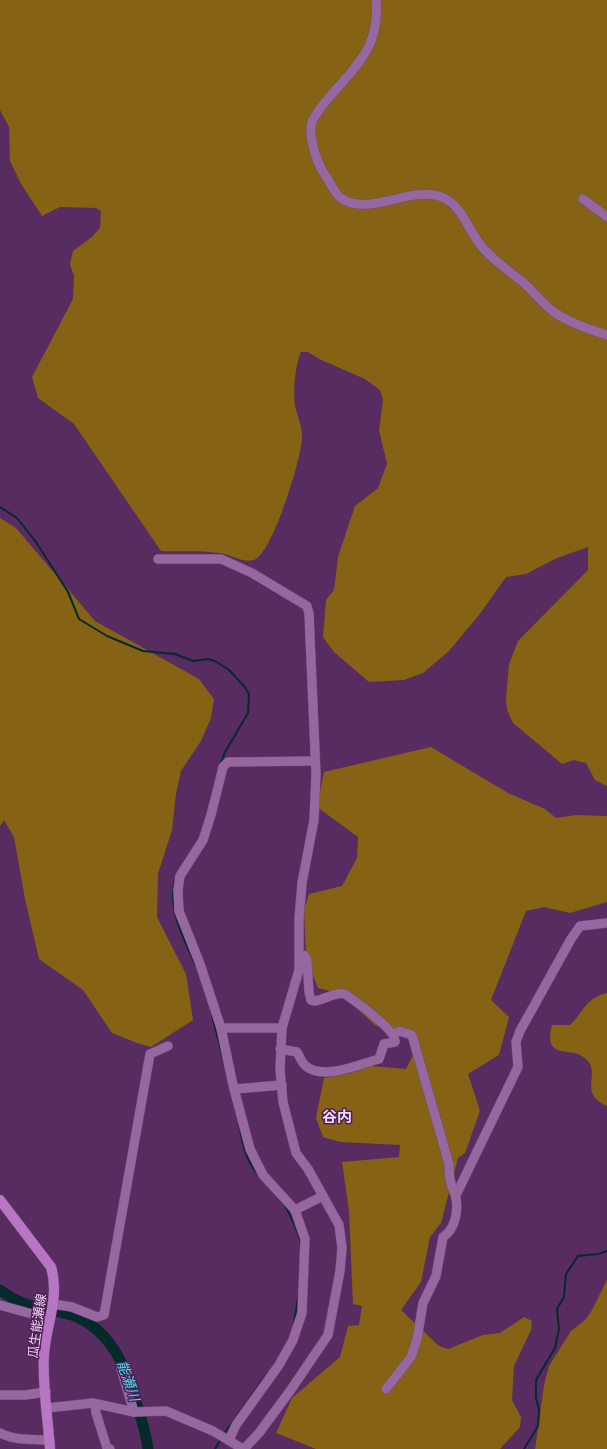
<svg xmlns="http://www.w3.org/2000/svg" width="607" height="1449" font-family="Rubik,'Noto Sans JP',sans-serif">
  <rect width="100%" height="100%" fill="#582b61"/>
  <g fill="#866214">
    <path d="M0 0H607V786L595 780 586 763 574 760 562 764 513 723 507 710 506 698 509 664 518 641 588 570V547L557 558 526 574 506 577 479 615 449 651 423 673 404 680 369 682 334 652 323 637 326 600 334 590 338 557 355 506 378 488 387 464 379 430 383 400 380 390 365 379 319 359 308 352H301C295 365 293 392 295 406 297 415 302 426 302 435 303 456 272 554 254 560 244 563 233 556 224 554 206 550 180 552 161 551L74 424 38 398 32 377 73 299 74 276 70 264 73 251 92 237 100 228 101 211 96 208 60 207 42 216 21 184 10 161 9 127 0 110Z"/>
    <path d="M0 518 16 528 95 621 199 679 214 699 211 718 201 741 181 771 176 794 172 830 158 874 157 917 186 974 193 1020 151 1047 137 1043 112 1033 83 990 39 959 25 899 14 837 4 820 0 826Z"/>
    <path d="M431 747 508 793 545 809 556 818 576 815 607 816V902L570 913 544 907 526 911 491 1000 509 1017 499 1055 468 1074 480 1111 465 1153 458 1158 441 1223 430 1237 421 1282 401 1310 439 1346 448 1349 483 1335 500 1333 524 1317 532 1321 531 1330 514 1366 512 1400 521 1417 520 1427 500 1449H316L276 1433 292 1398 340 1357 348 1326 359 1325 362 1306 353 1304 349 1211 342 1162 399 1157 400 1145 340 1142 323 1137 316 1118 324 1078 351 1073 371 1066 406 1069 413 1055 410 1039 375 1025 341 994 318 988 306 957 304 910 309 894 342 886 357 858 358 837 317 807 324 772Z"/>
    <path d="M607 993V1106C578 1092 600 1077 588 1061 574 1043 542 1064 552 1025H570C584 1012 585 998 607 993Z"/>
    <path d="M607 1280V1449H535L544 1385 549 1366 571 1331 585 1320 591 1312Z"/>
  </g>
  <g fill="none" stroke-linecap="round" stroke-linejoin="round">
    <g stroke="#052a2c" stroke-width="2">
      <path d="M0 507 17 518 36 542 68 592 79 619 107 636 143 651 175 654 193 661 208 659 215 661 229 670 245 687 249 694 248 713 225 752 220 765"/>
      <path d="M210 802 218 770"/>
      <path d="M175 880C167 909 184 938 195 964"/>
      <path d="M212 1015 223 1058"/>
      <path d="M239 1124C242 1137 243 1151 250 1163 260 1181 277 1192 287 1209 293 1220 298 1232 301 1244"/>
      <path d="M294 1323 298 1298"/>
      <path d="M224 1434 267 1374"/>
      <path d="M215 1449 221 1439"/>
      <path d="M524 1449 538 1426 539 1410 536 1398V1380L555 1348 559 1329 557 1309 564 1297 566 1274 578 1256 598 1254 607 1251"/>
    </g>
    <path stroke="#052a2c" stroke-width="11" d="M0 1290C13 1300 28 1306 45 1309 53 1311 63 1312 72 1315 110 1329 125 1365 136 1402 141 1417 146 1433 148 1449"/>
    <defs>
      <g id="minor">
        <path d="M376 0C381 52 350 70 322 106 318 112 311 119 311 127 310 143 318 166 327 178 331 184 335 194 341 198 369 218 414 183 444 198 461 206 468 228 479 243 491 259 508 270 524 283 534 292 543 304 554 312 570 323 589 329 607 335"/>
        <path d="M583 199 607 217"/>
        <path d="M158 559H221L252 573 307 606 309 614 316 774 314 820 302 883 299 919V970L282 1028 280 1070 283 1102 296 1153 308 1169 339 1225 342 1248 340 1271 328 1335 290 1391 259 1433 244 1449"/>
        <path d="M221 1028H282"/>
        <path d="M280 1049 297 1052C300 1057 302 1064 307 1067 325 1080 360 1064 379 1059L384 1044 395 1042C398 1031 355 1001 345 994 333 991 319 1004 311 1000L309 992 307 961 305 956 300 954"/>
        <path d="M235 1089 282 1085"/>
        <path d="M456 1195 518 1067 516 1042 520 1031 571 939 580 926 607 923"/>
        <path d="M295 1210 263 1175 250 1149 233 1085 221 1028 200 964 179 911 178 890 180 876 203 840 211 815 223 767 228 762 314 761"/>
        <path d="M53 1304 72 1307 97 1317 104 1315 150 1054 168 1046"/>
        <path d="M0 1305 50 1319"/>
        <path d="M121 1369 134 1412"/>
        <path d="M386 1389 411 1357 417 1339 423 1303 436 1276 443 1237C456 1229 459 1208 455 1194 454 1190 451 1187 451 1183 449 1177 449 1170 449 1164L412 1035 399 1031 394 1034"/>
        <path d="M0 1395H25L46 1392"/>
        <path d="M95 1404 96 1413 107 1448 110 1449"/>
        <path d="M47 1408 93 1403 134 1412 166 1411 213 1431 243 1449"/>
        <path d="M0 1433C15 1441 33 1439 49 1440"/>
        <path d="M229 1440 236 1425 279 1365 293 1340 302 1313 305 1239 295 1210 323 1196"/>
      </g>
      <path id="major" d="M0 1200 51 1267C60 1297 46 1325 44 1354 42 1385 48 1418 50 1449"/>
    </defs>
    <use href="#minor" stroke="#734b7a" stroke-width="10"/>
    <use href="#major" stroke="#734b7a" stroke-width="11"/>
    <use href="#minor" stroke="#9767a0" stroke-width="9"/>
    <use href="#major" stroke="#b775c3" stroke-width="10"/>
  </g>
  <g text-anchor="middle" dominant-baseline="central" stroke-width="3" stroke-linejoin="round" paint-order="stroke">
    <g font-size="13" fill="#f1d6f6" stroke="#4d2056">
      <text transform="translate(37 1326) rotate(-82)">瓜生能瀬線</text>
    </g>
    <g font-size="14" font-style="italic" fill="#3ee3ed" stroke="#4d2056">
      <text transform="translate(128 1381) rotate(71)">能瀬川</text>
    </g>
    <g font-size="15" font-weight="bold" fill="#f1d6f6" stroke="#4d2056">
      <text x="337" y="1117">谷内</text>
    </g>
  </g>
</svg>
